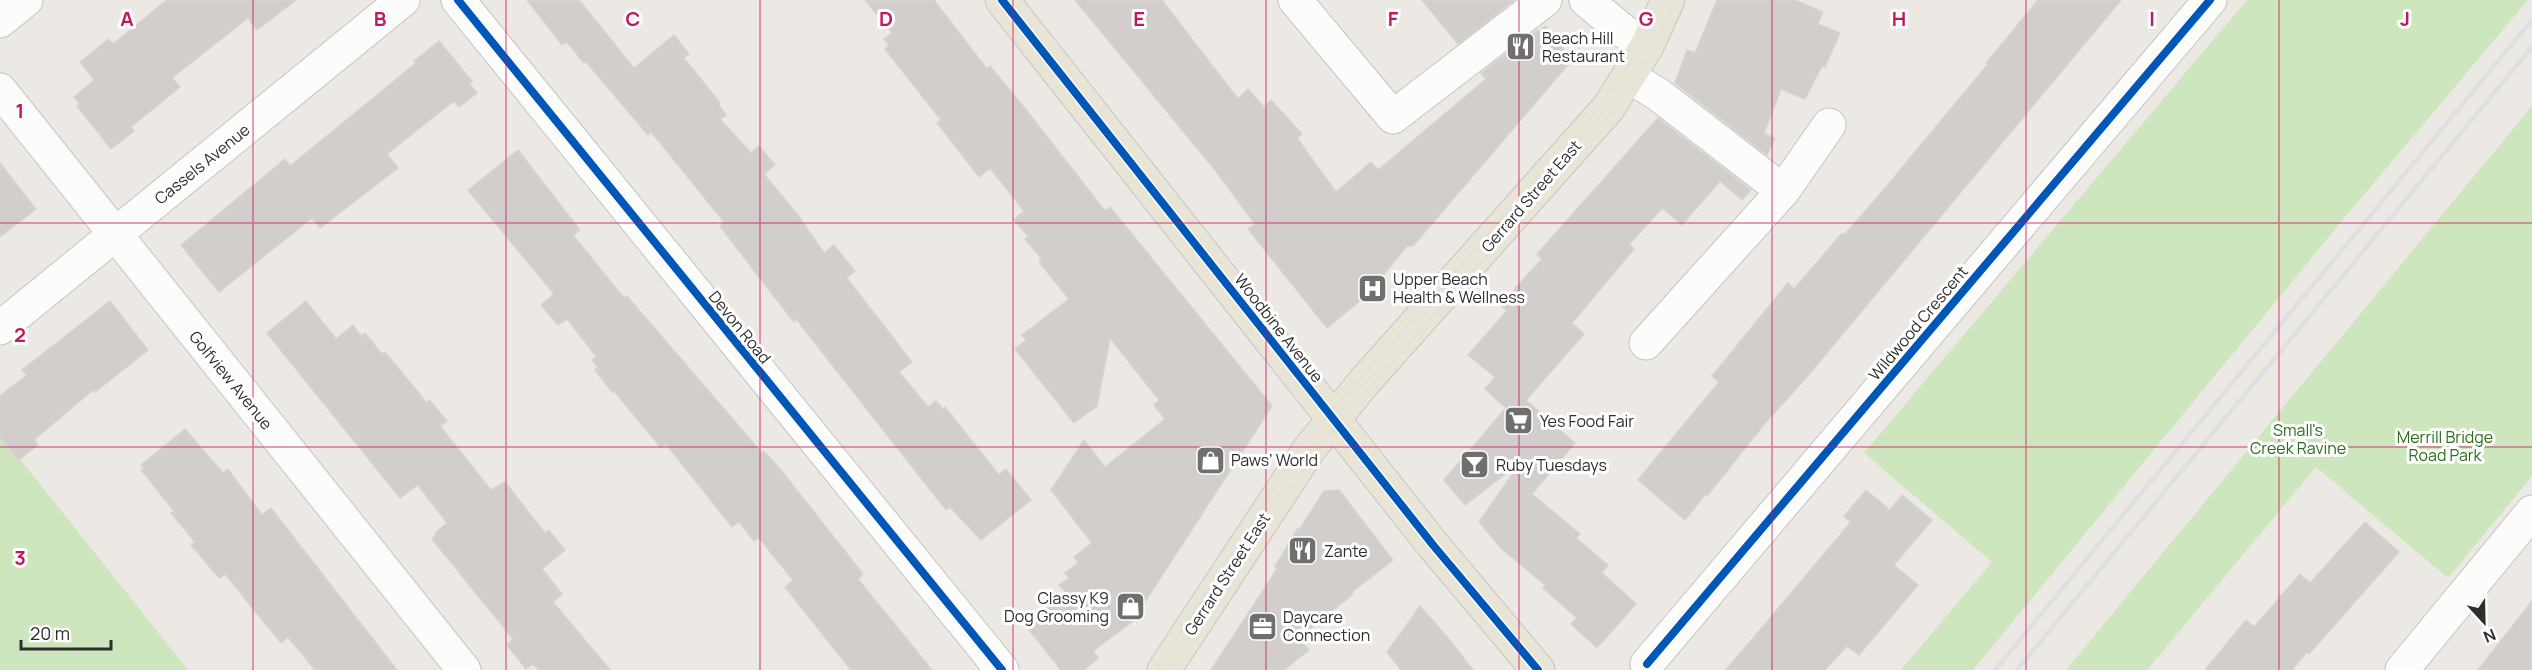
<svg xmlns="http://www.w3.org/2000/svg" width="2532" height="670" font-family="Manrope,sans-serif">
  <rect width="100%" height="100%" fill="#ece8e4"/>
  <g fill="#cee6be">
    <path d="M2247 0H2528L2346 216 1973 670H1901L1992 562 1864 453Z"/>
    <path d="M2532 106V476L2448 578 2316 467 2147 670H2066Z"/>
    <path d="M0 434 188 670H0Z"/>
  </g>
  <g fill="#d1cecb" stroke="#d7d4d0" stroke-width="1.5">
    <path d="M167 0H296L257 30 248 18 172 78 180 87 131 127 134 131 111 149 77 106 80 104 74 97 94 80 80 62 109 39 113 44Z"/>
    <path d="M527 0H579L634 68 674 35 689 54 684 58 720 103 718 104 726 115 720 119 751 153 759 146 775 165 764 174 798 215 824 253 834 245 855 271 847 278 912 362 899 372 928 407 936 401 943 409 945 407 999 475 1006 469 1031 500 981 540 950 507 946 510 796 319 794 322 755 272 720 226 724 222 670 155 651 132 648 135 586 62 584 63 567 42 562 45Z"/>
    <path d="M865 0H934L987 69 990 66 1024 107 1105 211 1110 207 1272 406 1132 622 1093 651 1098 658 1084 670H1061L1029 630 1034 626 1031 621 1066 593 1059 585 1069 578 1065 573 1078 563 1074 557 1092 543 1051 490 1084 440 1105 467 1165 419 1154 405 1159 400 1110 338 1097 406 1074 423 1015 349 1026 340 1022 335 1069 299 1039 262 1042 259 1025 239 1028 236 1014 220 1024 211 990 168 979 177 937 123 941 120 885 49 889 45 884 39 892 33Z"/>
    <path d="M1075 0H1162L1238 99 1248 89 1264 107 1271 100 1302 134 1297 138 1336 192 1371 162 1378 170 1486 79 1481 73 1537 30 1538 32 1545 26 1572 60 1413 246H1407L1366 296 1327 328 1248 229 1255 224 1215 170Z"/>
    <path d="M1422 0H1512L1513 1 1458 44Z"/>
    <path d="M1717 0H1795L1823 12 1818 24 1840 33 1825 67 1822 66 1805 99 1781 89 1764 133 1775 138 1767 155 1675 83 1687 50 1695 53Z"/>
    <path d="M2038 0H2121L1806 378 1766 422 1707 496 1705 495 1685 520 1638 480 1719 382 1712 376 1788 283 1794 289 1842 233 1844 235 1881 193 1988 64 1986 63Z"/>
    <path d="M439 41 472 81 469 83 477 93 459 107 454 101 387 154 398 168 320 228 312 218 219 292 181 245 285 159 290 166 416 63 414 61Z"/>
    <path d="M1658 118 1751 190 1742 200 1720 181 1682 225 1662 208 1629 245 1634 249 1572 323 1584 334 1526 400 1575 443 1532 494 1580 534 1576 538 1608 565 1602 573 1636 604 1597 648 1571 624 1577 618 1543 588 1545 585 1501 548 1479 522 1520 463 1465 505 1444 480 1506 408 1485 389 1495 377 1468 355 1507 311 1500 305 1542 259 1537 254Z"/>
    <path d="M518 150 580 230 573 235 624 298 627 296 762 453 764 451 781 470 863 574 858 579 932 670H851L785 587 793 580 759 538 754 541 739 522 732 527 666 444 661 448 614 391 612 392 595 370 598 367 592 360 596 356 567 319 558 325 541 305 554 294 468 190Z"/>
    <path d="M0 163 36 209 0 237Z"/>
    <path d="M110 301 148 350 95 392 93 390 34 440 38 445 18 460 0 437V396L27 375 22 370Z"/>
    <path d="M306 301 336 339 353 325 361 336 365 333 382 354 385 352 427 403 430 400 447 421 440 426 491 490 505 482 545 533 549 530 565 550 542 569 562 594 553 602 610 670H539L533 664 526 669 507 645 513 639 432 539 436 535 435 533 447 523 418 485 400 498 267 333Z"/>
    <path d="M185 429 223 473 228 469 262 515 271 508 397 670H315L288 637 281 643 225 574 219 578 191 545 195 542 171 513 174 511 141 470 144 468 141 465Z"/>
    <path d="M1339 490 1393 560 1352 592 1353 594 1304 634 1308 639 1303 643 1309 650 1284 670H1211L1277 569 1275 566 1298 528 1299 530 1324 491Z"/>
    <path d="M1866 490 1890 510 1902 495 1932 520 1894 565 1918 585 1859 655 1847 646 1825 670H1726L1851 522 1844 516Z"/>
    <path d="M2365 522 2399 552 2309 654 2307 652 2292 670H2205L2246 620 2254 627 2300 574 2310 583Z"/>
    <path d="M2532 601V670H2478Z"/>
    <path d="M1420 606 1448 638 1473 670H1401L1387 652Z"/>
  </g>
  <g fill="none" stroke-linecap="round" stroke-linejoin="round">
    <defs>
      <g id="minor">
        <path d="M458 0 1002 670"/>
        <path d="M1295 0 1393 117 1545 0"/>
        <path d="M1586 0 1623 31 1647 46"/>
        <path d="M0 21 26 0"/>
        <path d="M1630 77 1659 95 1783 191"/>
        <path d="M0 90 464 670"/>
        <path d="M0 328 403 0"/>
        <path d="M1646 343 1783 191 1829 125"/>
        <path d="M1647 664 2210 0"/>
        <path d="M2402 670 2532 512"/>
      </g>
      <g id="major">
        <path d="M1002 0 1433 545 1538 670"/>
        <path d="M1164 670 1310 448 1365 381 1609 107 1647 46 1668 0"/>
      </g>
    </defs>
    <use href="#minor" stroke="#c5c4c5" stroke-width="35"/>
    <use href="#major" stroke="#c6c5c4" stroke-width="35"/>
    <use href="#minor" stroke="#fcfcfb" stroke-width="33"/>
    <use href="#major" stroke="#e8e4d6" stroke-width="33"/>
    <g stroke="#dfdfe1" stroke-width="1.5">
      <path d="M1156 670 1305 441 1584 127 1629 65 1661 0"/>
      <path d="M1173 670 1302 473 1338 424 1614 111 1646 63 1676 0"/>
    </g>
    <g stroke="#dfdfe1" stroke-width="4.5">
      <path d="M1995 670 2532 20"/>
      <path d="M2017 670 2532 47"/>
    </g>
    <defs>
      <g id="cycleway">
        <path d="M458 0 1002 670"/>
        <path d="M1002 0 1433 545 1538 670"/>
        <path d="M1647 664 2210 0"/>
      </g>
    </defs>
    <use href="#cycleway" stroke="#fff" stroke-width="11"/>
    <use href="#cycleway" stroke="#0057b8" stroke-width="8"/>
  </g>
  <path fill="none" stroke="#c2185b" stroke-width="1.5" stroke-opacity="0.55" d="M253 0V670M506 0V670M760 0V670M1013 0V670M1266 0V670M1519 0V670M1772 0V670M2026 0V670M2279 0V670M0 223H2532M0 447H2532"/>
  <defs>
    <symbol id="restaurant-square" viewBox="-11 -11 22 22"><rect x="-9" y="-9" width="18" height="18" rx="4" fill="#706f6e" stroke="#fff"/><path d="M-5-6h1v4h1v-4h1v4h1v-4h1v5L-1.5 .5V6h-2V.5L-5-1ZM5-6V6H3V1.5H1.5Q1.5-4 5-6Z" fill="#fff"/></symbol>
    <symbol id="hospital-square" viewBox="-11 -11 22 22"><rect x="-9" y="-9" width="18" height="18" rx="4" fill="#706f6e" stroke="#fff"/><path d="M-5-5h3v3.5h4V-5h3V5h-3V1.5h-4V5h-3Z" fill="#fff"/></symbol>
    <symbol id="supermarket-square" viewBox="-11 -11 22 22"><rect x="-9" y="-9" width="18" height="18" rx="4" fill="#706f6e" stroke="#fff"/><path d="M-6-5.5h2.5l.6 2H6L4.5 2H-2.5L-4.4-4H-6ZM-1.5 3.2a1.3 1.3 0 1 0 .1 0ZM3 3.2a1.3 1.3 0 1 0 .1 0Z" fill="#fff"/></symbol>
    <symbol id="shop-square" viewBox="-11 -11 22 22"><rect x="-9" y="-9" width="18" height="18" rx="4" fill="#706f6e" stroke="#fff"/><path d="M-5-2.5h2.3a2.7 3.5 0 0 1 5.4 0H5L5.5 6h-11ZM-1.5-2.5h3a1.5 2.3 0 0 0-3 0Z" fill="#fff"/></symbol>
    <symbol id="bar-square" viewBox="-11 -11 22 22"><rect x="-9" y="-9" width="18" height="18" rx="4" fill="#706f6e" stroke="#fff"/><path d="M-6-5H6L.8 .8V4.5H3.5V6h-7V4.5H-.8V.8Z" fill="#fff"/></symbol>
    <symbol id="office-square" viewBox="-11 -11 22 22"><rect x="-9" y="-9" width="18" height="18" rx="4" fill="#706f6e" stroke="#fff"/><path d="M-6-3h4V-5.5h4V-3h4V5H-6ZM-1-4.5V-3h2v-1.5ZM-6 0V1H6V0Z" fill="#fff"/></symbol>
  </defs>
  <g fill-rule="evenodd">
    <use href="#restaurant-square" x="1504" y="30" width="33" height="33"/>
    <use href="#hospital-square" x="1356" y="272" width="33" height="33"/>
    <use href="#supermarket-square" x="1502" y="404" width="33" height="33"/>
    <use href="#shop-square" x="1194" y="444" width="33" height="33"/>
    <use href="#bar-square" x="1458" y="448" width="33" height="33"/>
    <use href="#restaurant-square" x="1286" y="534" width="33" height="33"/>
    <use href="#shop-square" x="1114" y="590" width="33" height="33"/>
    <use href="#office-square" x="1246" y="610" width="33" height="33"/>
  </g>
  <g text-anchor="middle" dominant-baseline="central" stroke-width="6" stroke-linejoin="round" paint-order="stroke">
    <g font-size="16" fill="#2e2e2e" stroke="#fff" text-anchor="start">
      <text x="1542" y="38">Beach Hill<tspan x="1542" dy="18">Restaurant</tspan></text>
      <text x="1393" y="279">Upper Beach<tspan x="1393" dy="18">Health &amp; Wellness</tspan></text>
      <text x="1540" y="421">Yes Food Fair</text>
      <text x="1231" y="460">Paws’ World</text>
      <text x="1496" y="465">Ruby Tuesdays</text>
      <text x="1324" y="551">Zante</text>
      <text x="1109" y="598" text-anchor="end">Classy K9<tspan x="1109" dy="18">Dog Grooming</tspan></text>
      <text x="1283" y="617">Daycare<tspan x="1283" dy="18">Connection</tspan></text>
    </g>
    <g font-size="16" fill="#2e2e2e" stroke="#fff">
      <text transform="translate(202 164) rotate(-39)">Cassels Avenue</text>
      <text transform="translate(1531 196) rotate(-49)">Gerrard Street East</text>
      <text transform="translate(1918 323) rotate(-50)">Wildwood Crescent</text>
      <text transform="translate(740 327) rotate(51)">Devon Road</text>
      <text transform="translate(1279 328) rotate(52)">Woodbine Avenue</text>
      <text transform="translate(231 380) rotate(51)">Golfview Avenue</text>
      <text transform="translate(1227 574) rotate(-57)">Gerrard Street East</text>
    </g>
    <g font-size="16" fill="#2c6e1b" stroke="#fff">
      <text x="2298" y="430">Small's<tspan x="2298" dy="18">Creek Ravine</tspan></text>
      <text x="2445" y="437">Merrill Bridge<tspan x="2445" dy="18">Road Park</tspan></text>
    </g>
  </g>
  <g font-size="20" text-anchor="middle" font-weight="bold" fill="#c2185b" stroke="#fff" stroke-width="6" stroke-linejoin="round" paint-order="stroke">
    <text x="127" y="26">A</text>
    <text x="380" y="26">B</text>
    <text x="633" y="26">C</text>
    <text x="886" y="26">D</text>
    <text x="1139" y="26">E</text>
    <text x="1393" y="26">F</text>
    <text x="1646" y="26">G</text>
    <text x="1899" y="26">H</text>
    <text x="2152" y="26">I</text>
    <text x="2405" y="26">J</text>
    <text x="20" y="118">1</text>
    <text x="20" y="342">2</text>
    <text x="20" y="565">3</text>
  </g>
  <g transform="translate(2484 622) rotate(158)" stroke="#ffffff" stroke-width="4.5" paint-order="stroke">
  <path d="M0-4.5L10 22L0 15L-10 22Z" fill="#2e2e2e"/>
  <text y="-9" font-size="16" font-weight="bold" text-anchor="middle" fill="#2e2e2e">N</text>
  </g>
  <path d="M21 640v9h90v-9" fill="none" stroke="#2e2e2e" stroke-width="3"/>
  <text x="30" y="640" font-size="18" fill="#2e2e2e" stroke="#ffffff" stroke-width="4.5" paint-order="stroke">20 m</text>
</svg>
